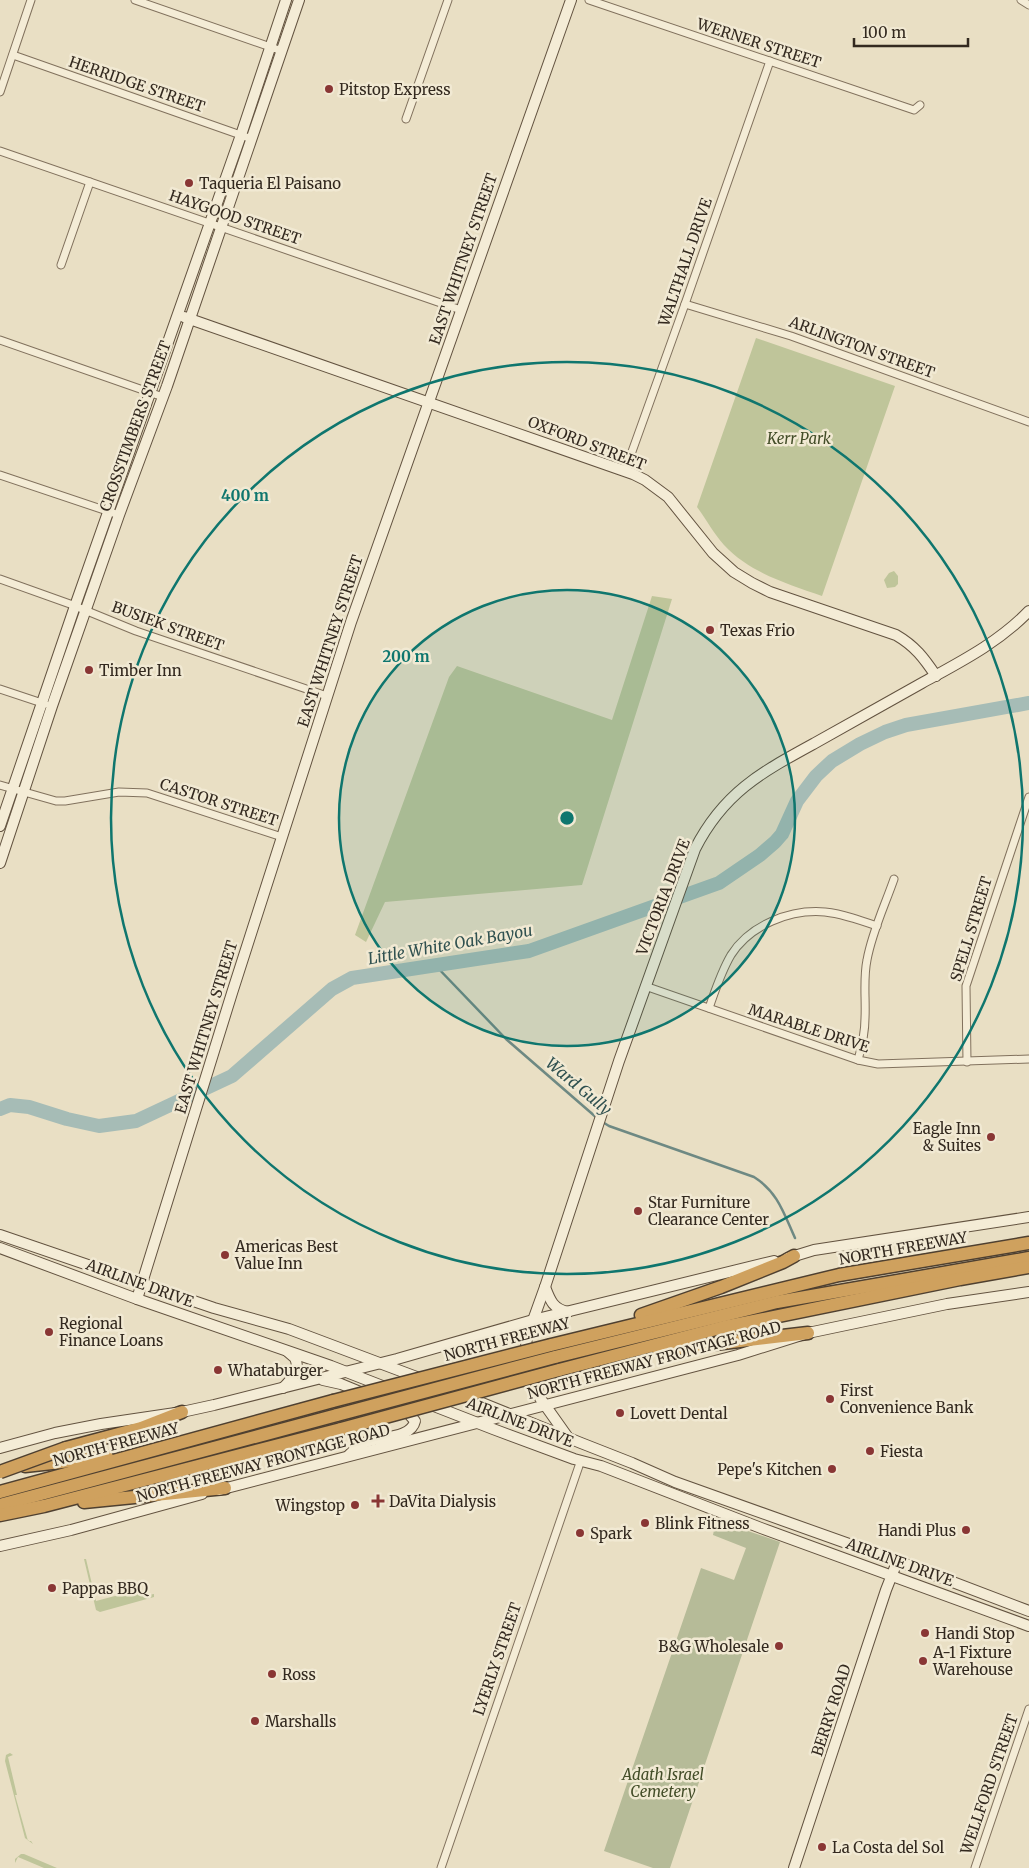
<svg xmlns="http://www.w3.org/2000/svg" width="1029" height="1868" font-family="Merriweather,serif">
  <rect width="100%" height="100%" fill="#e9dfc4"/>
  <g fill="#bfc59a">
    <path d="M756 338 895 386 822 596C786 583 750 573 724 545 714 534 706 519 697 507Z"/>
    <path d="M894 571 898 576V584L895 587 887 588 884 580 889 573Z"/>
    <path d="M652 596 672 599 582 885 385 902 366 942 355 935 449 677 457 666 612 720Z"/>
    <path d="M84 1559H86L96 1601 134 1591 135 1594 142 1592 143 1596 154 1594V1597L100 1612 96 1610Z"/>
    <path d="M10 1753 13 1755 8 1757 17 1795H15L28 1841H31L33 1844 25 1838 5 1761 6 1755Z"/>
    <path d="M21 1854H24L57 1868H44L18 1857 15 1863V1859Z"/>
  </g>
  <path fill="#b6bb98" d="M716 1520 780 1542 670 1868H653L604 1851 701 1568 734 1580 746 1548 713 1535Z"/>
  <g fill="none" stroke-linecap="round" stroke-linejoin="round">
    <g stroke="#6e8983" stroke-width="2.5">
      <path d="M435 965 506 1039 597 1118"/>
      <path d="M601 1121 609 1126 754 1177C778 1192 784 1214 795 1238"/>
    </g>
    <path stroke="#a6bcb6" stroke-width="14" d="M0 1109 10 1105 29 1107 67 1119 99 1126 136 1121 232 1076 332 989 352 978 529 951 719 883 760 855 775 842 782 834 797 801 816 776 832 761 860 744 885 732 906 725 1029 703"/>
    <defs>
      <g id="street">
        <path d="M135 0 282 51"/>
        <path d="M589 0 914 110 920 105"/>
        <path d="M1021 0 1029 5"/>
        <path d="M13 55 252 139"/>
        <path d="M0 92 31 0"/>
        <path d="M406 119 448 0"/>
        <path d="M0 151 461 310"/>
        <path d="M61 265 90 182"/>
        <path d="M685 304 791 336 1029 422"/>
        <path d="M0 340 163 397"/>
        <path d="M625 471 685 304 770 61"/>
        <path d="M0 475 119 515"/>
        <path d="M0 579 70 604 136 631 327 696"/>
        <path d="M0 689 45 704"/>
        <path d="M0 785 56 801H65L119 792 147 793 282 837"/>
        <path d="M645 986 858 1060 878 1064 1029 1059"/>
        <path d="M709 1008C715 991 721 972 731 955 750 925 790 909 825 912 843 914 860 920 877 926"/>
        <path d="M858 1060C862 1046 865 1033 865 1018 866 999 863 979 867 960 872 932 885 905 894 879"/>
        <path d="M967 1062 966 986 1029 797"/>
        <path d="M441 1868 581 1460"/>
        <path d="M975 1868 1029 1709"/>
      </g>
      <g id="secondary">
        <path d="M184 317 633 474 645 480 668 497 713 553 734 572 752 583 770 592 896 635C915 646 924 658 936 676"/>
        <path d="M0 826 75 606 241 135 286 0"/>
        <path d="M0 863 52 706 119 515 167 386 299 0"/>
        <path d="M0 1235 214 1308 289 1329 422 1379"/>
        <path d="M0 1248 137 1299 331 1366 493 1429 574 1459 601 1466 761 1528 1029 1626"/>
        <path d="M788 1258 814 1250 1029 1217"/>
        <path d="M545 1287C550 1300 553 1309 568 1312"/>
        <path d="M137 1299 232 993 351 622 571 0"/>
        <path d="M323 1380 341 1384 399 1408 407 1412 415 1421C411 1440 376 1436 362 1444 357 1447 353 1451 349 1455"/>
        <path d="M440 1386 581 1443 632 1463 675 1482 908 1565 1029 1611"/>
        <path d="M283 1388C292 1378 301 1372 295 1358L288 1352"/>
        <path d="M569 1439 540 1398 528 1359 526 1347 527 1337 545 1287 619 1061 695 849C724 792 762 772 815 743 851 723 886 703 922 683 960 662 998 643 1029 611"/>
        <path d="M0 1448 55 1433 101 1424 182 1412 214 1405 397 1359 533 1320 774 1261"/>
        <path d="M219 1490 738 1355 808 1333 846 1325 947 1304 1029 1292"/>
        <path d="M0 1546 71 1530 202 1494"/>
        <path d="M794 1868 886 1590 897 1562"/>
      </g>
      <g id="highway">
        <path d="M641 1315 721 1287 783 1262 794 1256"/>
        <path d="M551 1345 839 1275 1029 1243"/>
        <path d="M658 1349H672L808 1333"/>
        <path d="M555 1357 777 1302 1029 1258"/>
        <path d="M559 1370 724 1327 960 1279 1029 1267"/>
        <path d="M66 1448 141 1428 182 1412"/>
        <path d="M25 1466 107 1457"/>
        <path d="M0 1492 333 1401"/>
        <path d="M84 1502 225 1488"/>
        <path d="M0 1505 337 1415"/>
        <path d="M0 1515 44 1506 341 1429"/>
      </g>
    </defs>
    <use href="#street" stroke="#81715d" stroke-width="9"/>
    <use href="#secondary" stroke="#635340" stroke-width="12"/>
    <use href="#highway" stroke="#4f4030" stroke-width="15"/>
    <use href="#street" stroke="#f4ecd6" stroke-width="7"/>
    <use href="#secondary" stroke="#f4ecd6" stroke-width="10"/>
    <use href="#highway" stroke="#cfa15e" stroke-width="12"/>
    <defs>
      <g id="highway-bridge">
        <path d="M333 1401 551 1345"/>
        <path d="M337 1415 555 1357"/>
        <path d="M341 1429 559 1370"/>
        <path d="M0 1472 66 1448"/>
      </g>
    </defs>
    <use href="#highway-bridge" stroke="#4f4030" stroke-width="15" stroke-linecap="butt"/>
    <use href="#highway-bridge" stroke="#cfa15e" stroke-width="12"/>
  </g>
  <circle cx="567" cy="818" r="228" fill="#0f766e" fill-opacity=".12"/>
  <g fill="none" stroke="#0f766e" stroke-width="2.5">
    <circle cx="567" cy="818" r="228"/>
    <circle cx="567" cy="818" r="456"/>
  </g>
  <g fill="#893634" stroke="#f1e9d3" stroke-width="2">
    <circle cx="329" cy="89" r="5"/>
    <circle cx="189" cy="183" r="5"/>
    <circle cx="710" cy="630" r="5"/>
    <circle cx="89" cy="670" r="5"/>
    <circle cx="991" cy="1137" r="5"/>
    <circle cx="638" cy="1211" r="5"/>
    <circle cx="225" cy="1255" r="5"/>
    <circle cx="49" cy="1332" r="5"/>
    <circle cx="218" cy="1370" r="5"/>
    <circle cx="830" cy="1399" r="5"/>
    <circle cx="620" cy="1413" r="5"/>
    <circle cx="870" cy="1451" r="5"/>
    <circle cx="832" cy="1469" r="5"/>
    <path d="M375.5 1493.5h5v5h5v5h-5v5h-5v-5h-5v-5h5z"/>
    <circle cx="355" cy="1505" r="5"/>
    <circle cx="645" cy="1523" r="5"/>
    <circle cx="966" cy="1530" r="5"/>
    <circle cx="580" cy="1533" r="5"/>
    <circle cx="52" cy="1588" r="5"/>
    <circle cx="925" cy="1633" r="5"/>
    <circle cx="779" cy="1646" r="5"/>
    <circle cx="923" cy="1661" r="5"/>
    <circle cx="272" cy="1674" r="5"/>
    <circle cx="255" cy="1721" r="5"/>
    <circle cx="822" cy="1847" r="5"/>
  </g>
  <g text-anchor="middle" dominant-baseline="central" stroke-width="5" stroke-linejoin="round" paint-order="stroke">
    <g font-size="15" fill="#33291f" stroke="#f1e9d3">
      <text transform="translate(759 43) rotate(18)">WERNER STREET</text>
      <text transform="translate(137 84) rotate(19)">HERRIDGE STREET</text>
      <text transform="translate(235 217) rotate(19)">HAYGOOD STREET</text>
      <text transform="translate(463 259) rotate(-71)">EAST WHITNEY STREET</text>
      <text transform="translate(685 262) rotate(-71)">WALTHALL DRIVE</text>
      <text transform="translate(862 347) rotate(20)">ARLINGTON STREET</text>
      <text transform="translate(135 426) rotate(-70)">CROSSTIMBERS STREET</text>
      <text transform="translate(587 443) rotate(21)">OXFORD STREET</text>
      <text transform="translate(168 626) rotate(20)">BUSIEK STREET</text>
      <text transform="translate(330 641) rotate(-72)">EAST WHITNEY STREET</text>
      <text transform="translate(219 802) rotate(18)">CASTOR STREET</text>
      <text transform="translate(663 897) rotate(-69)">VICTORIA DRIVE</text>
      <text transform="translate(971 929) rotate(-73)">SPELL STREET</text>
      <text transform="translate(206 1027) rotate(-73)">EAST WHITNEY STREET</text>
      <text transform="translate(809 1028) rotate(18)">MARABLE DRIVE</text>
      <text transform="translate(903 1248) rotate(-10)">NORTH FREEWAY</text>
      <text transform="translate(140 1283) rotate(20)">AIRLINE DRIVE</text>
      <text transform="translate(507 1339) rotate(-15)">NORTH FREEWAY</text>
      <text transform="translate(654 1360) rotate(-15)">NORTH FREEWAY FRONTAGE ROAD</text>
      <text transform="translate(520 1422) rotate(21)">AIRLINE DRIVE</text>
      <text transform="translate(116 1444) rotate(-15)">NORTH FREEWAY</text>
      <text transform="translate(263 1463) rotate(-15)">NORTH FREEWAY FRONTAGE ROAD</text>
      <text transform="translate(900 1562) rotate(20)">AIRLINE DRIVE</text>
      <text transform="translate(497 1659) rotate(-71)">LYERLY STREET</text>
      <text transform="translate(831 1710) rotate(-72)">BERRY ROAD</text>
      <text transform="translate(989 1784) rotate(-71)">WELLFORD STREET</text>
    </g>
    <g font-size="15" fill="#33291f" stroke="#f1e9d3" text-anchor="start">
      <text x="339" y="89">Pitstop Express</text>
      <text x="199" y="183">Taqueria El Paisano</text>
      <text x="720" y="630">Texas Frio</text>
      <text x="99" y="670">Timber Inn</text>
      <text x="981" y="1128" text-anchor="end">Eagle Inn<tspan x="981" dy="17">&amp; Suites</tspan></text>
      <text x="648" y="1202">Star Furniture<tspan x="648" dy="17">Clearance Center</tspan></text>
      <text x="235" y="1246">Americas Best<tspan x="235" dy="17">Value Inn</tspan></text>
      <text x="59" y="1323">Regional<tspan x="59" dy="17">Finance Loans</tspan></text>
      <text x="228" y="1370">Whataburger</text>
      <text x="840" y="1390">First<tspan x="840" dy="17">Convenience Bank</tspan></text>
      <text x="630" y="1413">Lovett Dental</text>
      <text x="880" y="1451">Fiesta</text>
      <text x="822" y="1469" text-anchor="end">Pepe's Kitchen</text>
      <text x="389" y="1501">DaVita Dialysis</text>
      <text x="345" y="1505" text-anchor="end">Wingstop</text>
      <text x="655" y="1523">Blink Fitness</text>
      <text x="956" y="1530" text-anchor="end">Handi Plus</text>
      <text x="590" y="1533">Spark</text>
      <text x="62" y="1588">Pappas BBQ</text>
      <text x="935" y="1633">Handi Stop</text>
      <text x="769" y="1646" text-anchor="end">B&amp;G Wholesale</text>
      <text x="933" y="1652">A-1 Fixture<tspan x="933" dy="17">Warehouse</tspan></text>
      <text x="282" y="1674">Ross</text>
      <text x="265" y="1721">Marshalls</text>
      <text x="832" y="1847">La Costa del Sol</text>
    </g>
    <g font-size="15" font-style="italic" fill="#434d28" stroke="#f1e9d3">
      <text x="799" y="438">Kerr Park</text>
      <text x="663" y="1774">Adath Israel<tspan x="663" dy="17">Cemetery</tspan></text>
    </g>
    <g font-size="16" font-style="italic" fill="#305150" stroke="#f1e9d3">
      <text transform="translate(450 944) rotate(-10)">Little White Oak Bayou</text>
      <text transform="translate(579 1086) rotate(40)">Ward Gully</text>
    </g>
  </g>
  <circle cx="567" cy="818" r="8" fill="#0f766e" stroke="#f1e9d3" stroke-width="2.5"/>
  <g font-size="15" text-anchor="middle" font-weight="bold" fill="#0f766e" stroke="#f1e9d3" stroke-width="5" stroke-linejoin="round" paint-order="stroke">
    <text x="245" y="501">400 m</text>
    <text x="406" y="662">200 m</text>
  </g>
  <path d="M854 38v8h114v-8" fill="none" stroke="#33291f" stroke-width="2.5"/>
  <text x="862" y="38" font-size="15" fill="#33291f" stroke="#f1e9d3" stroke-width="4" paint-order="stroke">100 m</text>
</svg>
